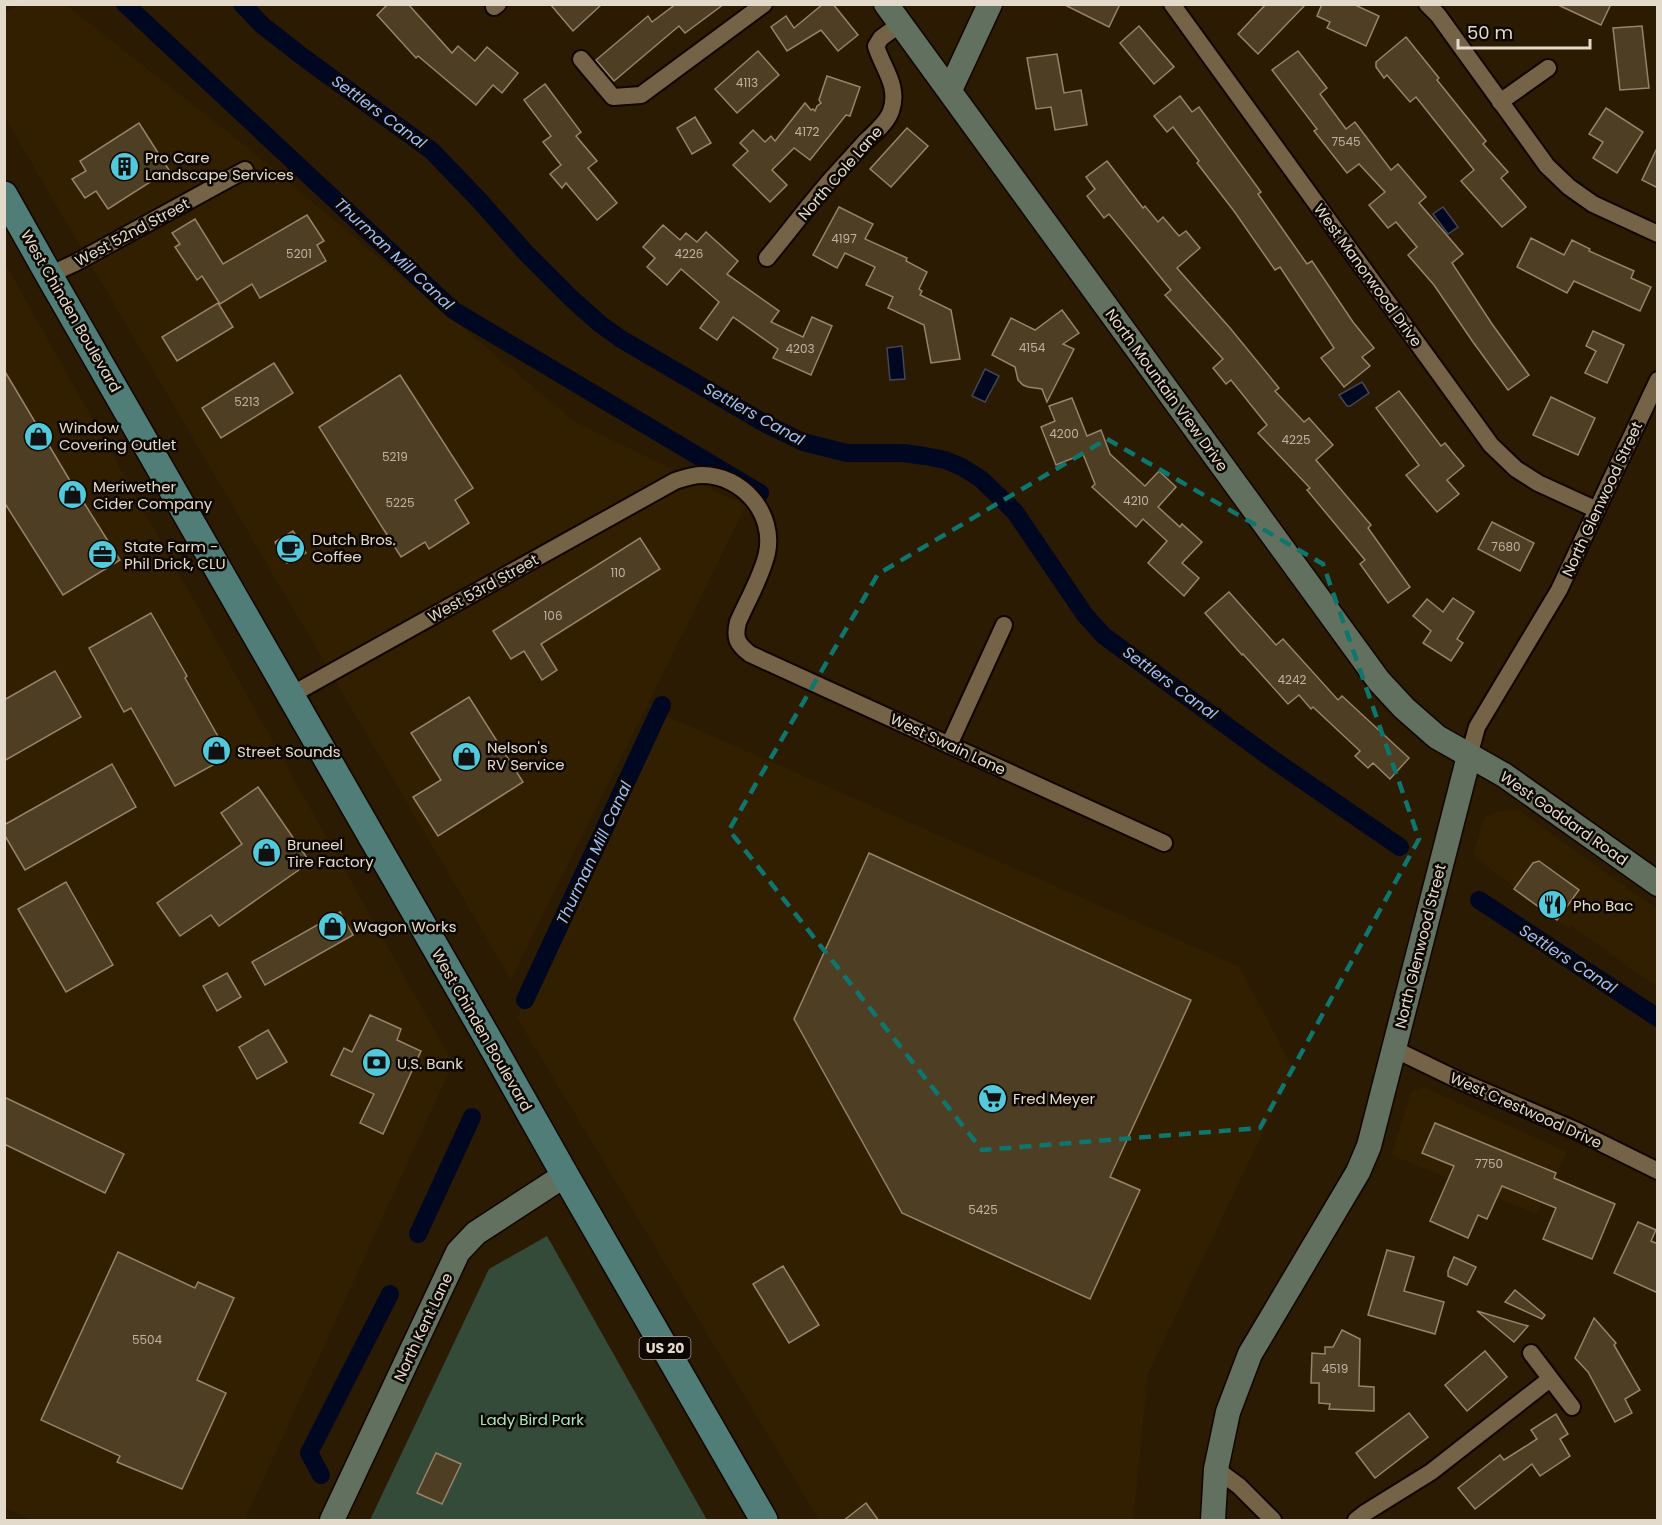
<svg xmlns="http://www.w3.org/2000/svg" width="1662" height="1525" font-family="Poppins,sans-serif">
  <rect width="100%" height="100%" fill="#2a1b02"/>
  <g fill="#321f00">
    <path d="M21 5H66L248 148 574 421 746 506 511 980 5 118 4 13Z"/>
    <path d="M4 261 453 1063 245 1520H33L5 1508Z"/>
    <path d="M664 715 1240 967 1293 1069 1148 1374 1133 1520H819L517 1018Z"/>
    <path d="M1518 810 1657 909V987L1572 926 1569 929 1473 856 1482 823 1487 816 1499 811Z"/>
    <path d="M1423 1087 1567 1152 1537 1214 1391 1155 1411 1092Z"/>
  </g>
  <path fill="#344b3a" d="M547 1236 707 1520H370L489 1269Z"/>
  <g fill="#000721" stroke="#444654" stroke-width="1.5">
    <path d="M1443 207 1458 227 1448 234 1433 214Z"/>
    <path d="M902 346 905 379 890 380 887 348Z"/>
    <path d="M985 369 999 376 985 402 972 396Z"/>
    <path d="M1362 382 1369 393 1350 406H1347L1339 395Z"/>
  </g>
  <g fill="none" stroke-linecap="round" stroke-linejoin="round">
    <g stroke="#000721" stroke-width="18">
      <path d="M125 4 453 310 760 493"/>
      <path d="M242 4 262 25 303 57 432 151 479 200 526 253 571 298 600 324 621 339 766 424 803 442 847 453H903L925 456 945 460 962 467 981 479 1015 512 1085 615 1104 636 1275 761 1400 847"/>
      <path d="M1479 900 1658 1018"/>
      <path d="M525 1000 662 705"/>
      <path d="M418 1234 472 1117"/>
      <path d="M321 1475 309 1453 390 1294"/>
    </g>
  </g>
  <g fill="#4e3e24" stroke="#978468" stroke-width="1.5">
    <path d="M388 4H408L452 53 458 46 475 61 487 47 518 73 502 93 493 85 476 105 418 56 416 58 377 15Z"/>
    <path d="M550 4H602L573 31Z"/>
    <path d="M676 4H724L685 33 679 26 614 81 596 60 648 16 652 22Z"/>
    <path d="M823 4H833L858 35 838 51 821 30 787 51 771 27 786 16 794 28Z"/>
    <path d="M1063 4H1120L1109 27Z"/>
    <path d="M1266 4H1306L1258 54 1238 34Z"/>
    <path d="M1322 4H1353L1379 16 1366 46 1327 28 1330 22 1317 16Z"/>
    <path d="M1556 4H1611L1601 25Z"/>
    <path d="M1139 26 1174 67 1154 84 1120 43Z"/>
    <path d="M1642 26 1649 88 1620 90 1613 28Z"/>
    <path d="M1406 37 1439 78 1437 80 1486 141 1483 144 1508 172 1501 178 1526 207 1502 227 1461 181 1474 170 1416 97 1410 102 1387 75 1384 78 1376 67V62Z"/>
    <path d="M758 51 779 75 737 113 715 89Z"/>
    <path d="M1298 51 1327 88 1320 94 1346 129 1355 122 1391 170 1398 164 1426 197 1419 203 1463 254 1452 263 1492 324 1529 375 1508 390 1473 342 1434 285 1408 255 1417 247 1396 222 1388 228 1369 205 1385 192 1359 164 1347 173 1314 131 1317 129 1272 70Z"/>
    <path d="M1057 54 1064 93 1081 90 1087 125 1055 130 1051 107 1036 109 1027 58Z"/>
    <path d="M827 76 860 87 850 116 846 115 810 160 794 148 772 170 787 185 770 202 733 165 748 151 740 143 753 130 765 142 771 136 775 141 805 103 811 110 813 109 815 111 817 106 821 103 819 100Z"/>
    <path d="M545 84 581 132 576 136 597 161 588 168 617 203 597 220 566 183 562 188 550 174 561 165 543 142 551 136 524 100Z"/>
    <path d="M1180 96 1192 112 1199 107 1261 192 1258 194 1307 264 1312 261 1353 322 1374 348 1362 357 1370 366 1344 387 1321 358 1334 348 1280 267 1275 270 1234 211 1197 163 1199 161 1173 127 1167 132 1154 116Z"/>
    <path d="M1606 108 1643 132 1617 173 1593 158 1603 142 1589 134Z"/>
    <path d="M695 117 711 143 692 154 677 128Z"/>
    <path d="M139 123 169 170 108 209 96 191 85 198 72 179 86 171 80 161Z"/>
    <path d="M907 128 928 146 891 187 870 169Z"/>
    <path d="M1658 146V188L1642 180Z"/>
    <path d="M1107 161 1143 208 1145 206 1158 222 1163 217 1179 236 1186 231 1200 248 1177 268 1230 328 1279 388 1275 391 1304 422 1309 418 1333 445 1316 460 1371 525 1368 528 1410 587 1388 603 1360 564 1365 560 1307 490 1310 488 1258 433 1267 425 1231 380 1226 384 1213 368 1223 359 1165 295 1171 290 1109 214 1104 218 1087 196 1095 189 1086 177Z"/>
    <path d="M839 207 873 224 865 239 907 258 906 261 927 272 919 289 922 291 920 295 951 310 960 359 931 363 924 325 888 308 893 297 866 285 875 267 845 253 837 268 813 255Z"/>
    <path d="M307 215 324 241 317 245 326 261 260 298 252 284 220 304 202 276 197 280 175 247 180 244 172 233 195 219 223 264Z"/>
    <path d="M663 225 680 240 686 233 697 242 706 232 738 261 727 274 779 311 771 322 803 337 812 317 832 326 811 375 773 358 778 349 733 317 717 340 700 328 719 302 681 269 667 285 647 267 655 258 643 247Z"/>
    <path d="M1531 238 1564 255 1572 240 1590 249 1589 251 1634 271 1631 278 1651 287 1640 311 1574 281 1567 293 1517 267Z"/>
    <path d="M218 303 233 327 177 361 162 337Z"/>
    <path d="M1062 310 1079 333 1063 344 1074 349 1047 402 1042 389 1028 387 1023 385 1018 380 1015 367 992 355 1011 318 1035 330Z"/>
    <path d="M1593 331 1624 345 1607 383 1585 373 1596 351 1586 346Z"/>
    <path d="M274 363 293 393 221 438 202 408Z"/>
    <path d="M4 370 69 479 120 560 63 595 4 502Z"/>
    <path d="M400 375 473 488 455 500 469 523 429 549 425 542 401 557 319 427Z"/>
    <path d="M1399 391 1441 446 1445 443 1464 466 1447 480 1459 494 1437 512 1406 475 1419 465 1376 408Z"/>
    <path d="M1551 397 1595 418 1578 455 1533 435Z"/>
    <path d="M1072 398 1087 436 1101 430 1110 454 1145 486 1159 471 1176 487 1158 507 1180 527 1182 524 1202 542 1182 563 1199 578 1184 596 1148 563 1167 541 1143 519 1136 527 1092 487 1095 484 1083 454 1056 465 1041 427 1055 421 1049 406Z"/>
    <path d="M1492 522 1534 543 1520 571 1478 549Z"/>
    <path d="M293 531 306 553 287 563 275 542Z"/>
    <path d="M640 538 660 569 541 644 557 670 542 680 524 651 511 659 493 631Z"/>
    <path d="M1229 592 1276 645 1283 639 1338 700 1342 696 1409 758 1390 779 1373 763 1368 768 1355 756 1360 751 1313 707 1311 709 1299 695 1288 704 1243 654 1242 655 1205 613Z"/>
    <path d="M1453 598 1474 612 1457 639 1463 643 1451 661 1423 643 1431 631 1413 616 1427 599 1443 612Z"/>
    <path d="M151 613 187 676 185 678 229 756 175 786 131 708 124 712 89 648Z"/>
    <path d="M55 671 81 717 4 761V700Z"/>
    <path d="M469 697 523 782 438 836 413 797 441 780 411 733Z"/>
    <path d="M112 764 136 807 25 870 4 834V825Z"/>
    <path d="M258 787 310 862 219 926 211 915 180 936 157 903 242 844 221 813Z"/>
    <path d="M869 853 1191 1000 1110 1177 1140 1190 1090 1299 902 1213 794 1019Z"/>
    <path d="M1539 861 1579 890 1557 920 1514 889 1533 863Z"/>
    <path d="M66 882 113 965 66 992 18 909Z"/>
    <path d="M340 912 353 935 265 985 252 962Z"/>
    <path d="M227 973 241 997 217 1011 203 986Z"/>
    <path d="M370 1015 401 1029 397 1040 421 1051 383 1134 360 1123 374 1094 331 1075 344 1048 352 1052Z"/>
    <path d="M268 1030 287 1062 257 1079 239 1047Z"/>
    <path d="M4 1097 124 1154 105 1193 4 1144Z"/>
    <path d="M1435 1123 1556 1173 1554 1178 1615 1204 1592 1259 1543 1239 1556 1208 1502 1186 1487 1219 1478 1215 1468 1238 1430 1221 1454 1166 1422 1153Z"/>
    <path d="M1638 1222 1656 1230 1651 1241 1658 1244V1293L1614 1273Z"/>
    <path d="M1387 1250 1414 1257 1404 1291 1444 1302 1435 1334 1368 1315Z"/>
    <path d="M118 1252 195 1288 198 1282 234 1298 197 1380 226 1393 182 1489 117 1462 120 1456 41 1420Z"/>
    <path d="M1454 1257 1476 1267 1467 1285 1448 1276V1271Z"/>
    <path d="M783 1266 819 1325 789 1343 753 1284Z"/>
    <path d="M1515 1290 1545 1315 1542 1319 1505 1302Z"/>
    <path d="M1477 1311 1528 1326 1514 1342Z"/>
    <path d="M1594 1318 1616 1343 1614 1345 1640 1390 1625 1399 1632 1413 1615 1422 1588 1372 1575 1358Z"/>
    <path d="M1342 1330 1360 1339 1359 1386 1374 1387V1411L1329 1409 1330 1404 1319 1403V1383H1311L1312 1353 1325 1354V1347H1333Z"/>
    <path d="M1485 1351 1507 1377 1467 1411 1445 1385Z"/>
    <path d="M1409 1413 1428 1437 1375 1478 1356 1453Z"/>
    <path d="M1556 1414 1568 1434 1560 1439 1570 1456 1540 1476 1532 1464 1475 1509 1458 1488 1500 1455 1504 1460 1537 1439 1531 1430Z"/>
    <path d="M436 1453 461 1464 442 1504 417 1493Z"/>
    <path d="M866 1503 879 1521H843Z"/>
  </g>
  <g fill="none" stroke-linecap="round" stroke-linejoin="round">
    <defs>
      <g id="street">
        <path d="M1172 4 1491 445 1516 469 1538 483 1597 510"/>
        <path d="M1427 4 1438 15 1547 166 1569 187 1593 204 1658 234"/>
        <path d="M494 7 498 4"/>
        <path d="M581 59 613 97 641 95 764 4"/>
        <path d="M1500 102 1548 68"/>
        <path d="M767 258C788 233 807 207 828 183 840 169 853 156 865 142 874 133 887 123 891 111 900 86 882 67 876 46L881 38 900 24"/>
        <path d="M49 275 75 263 245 170"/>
        <path d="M291 695 675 481C684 478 692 475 702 475 743 475 775 514 767 553 762 576 747 601 738 622 734 638 737 644 750 654L1164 843"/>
        <path d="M949 745 1004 625"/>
        <path d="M1469 756 1477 727 1559 590 1658 380"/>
        <path d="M1394 1049 1458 1080 1575 1130 1658 1171"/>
        <path d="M1531 1353 1572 1407"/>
        <path d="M1216 1469 1239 1486 1273 1520"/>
        <path d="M1356 1520 1365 1513 1431 1472 1550 1379"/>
      </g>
      <g id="secondary">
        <path d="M886 4 1379 681 1404 708 1437 737 1504 775 1658 884"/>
        <path d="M950 90 990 4"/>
        <path d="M332 1520 458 1252 476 1233 565 1175"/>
        <path d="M1213 1520 1216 1469 1228 1412 1250 1354 1358 1172 1369 1146 1469 756"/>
      </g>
      <path id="primary" d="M4 195 49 275 495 1051 565 1175 764 1520"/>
    </defs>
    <use href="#street" stroke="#120500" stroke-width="20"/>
    <use href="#secondary" stroke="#120500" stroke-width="27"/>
    <use href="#primary" stroke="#120500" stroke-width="30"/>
    <use href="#street" stroke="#756348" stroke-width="16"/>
    <use href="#secondary" stroke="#62705f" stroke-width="24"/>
    <use href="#primary" stroke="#507d77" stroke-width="27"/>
  </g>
  <path fill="none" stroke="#0f766e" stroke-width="4.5" stroke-dasharray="12 8" stroke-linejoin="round" d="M1107 439 1323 564 1419 839 1260 1128 982 1150 729 830 878 574Z"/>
  <defs>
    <symbol id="building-disc" viewBox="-11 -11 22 22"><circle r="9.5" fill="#53cadc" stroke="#0d0701"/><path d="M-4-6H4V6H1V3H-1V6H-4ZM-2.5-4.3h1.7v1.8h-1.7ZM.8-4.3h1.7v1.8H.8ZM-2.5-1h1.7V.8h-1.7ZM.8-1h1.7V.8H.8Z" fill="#111"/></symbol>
    <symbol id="shop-disc" viewBox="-11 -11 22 22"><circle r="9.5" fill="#53cadc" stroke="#0d0701"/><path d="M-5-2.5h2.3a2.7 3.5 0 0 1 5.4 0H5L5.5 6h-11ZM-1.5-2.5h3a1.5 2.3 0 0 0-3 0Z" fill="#111"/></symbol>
    <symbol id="cafe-disc" viewBox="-11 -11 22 22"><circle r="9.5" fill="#53cadc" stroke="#0d0701"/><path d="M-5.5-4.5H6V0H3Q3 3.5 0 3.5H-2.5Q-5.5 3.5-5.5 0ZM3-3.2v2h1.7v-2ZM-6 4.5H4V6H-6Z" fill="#111"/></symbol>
    <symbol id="office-disc" viewBox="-11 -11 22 22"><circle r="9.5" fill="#53cadc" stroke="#0d0701"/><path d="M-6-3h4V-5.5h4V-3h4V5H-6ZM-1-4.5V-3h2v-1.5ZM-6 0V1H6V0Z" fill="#111"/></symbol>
    <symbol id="restaurant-disc" viewBox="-11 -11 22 22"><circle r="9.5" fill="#53cadc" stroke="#0d0701"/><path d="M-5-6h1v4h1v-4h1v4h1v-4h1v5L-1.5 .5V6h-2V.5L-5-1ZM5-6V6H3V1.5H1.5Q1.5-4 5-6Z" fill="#111"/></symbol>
    <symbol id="bank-disc" viewBox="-11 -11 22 22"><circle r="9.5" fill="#53cadc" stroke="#0d0701"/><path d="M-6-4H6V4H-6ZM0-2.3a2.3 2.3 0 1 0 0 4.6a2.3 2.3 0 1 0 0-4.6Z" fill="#111"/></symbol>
    <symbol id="supermarket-disc" viewBox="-11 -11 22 22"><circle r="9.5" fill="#53cadc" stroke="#0d0701"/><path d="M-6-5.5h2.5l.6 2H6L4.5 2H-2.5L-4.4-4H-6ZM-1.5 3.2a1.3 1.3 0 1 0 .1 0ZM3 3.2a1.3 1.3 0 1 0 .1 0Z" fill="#111"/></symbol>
  </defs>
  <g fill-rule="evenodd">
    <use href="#building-disc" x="108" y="150" width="33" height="33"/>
    <use href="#shop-disc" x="22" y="420" width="33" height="33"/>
    <use href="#shop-disc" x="56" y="478" width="33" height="33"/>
    <use href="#cafe-disc" x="274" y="532" width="33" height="33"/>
    <use href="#office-disc" x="86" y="538" width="33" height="33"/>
    <use href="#shop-disc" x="200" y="734" width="33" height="33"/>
    <use href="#shop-disc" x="450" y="740" width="33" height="33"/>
    <use href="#shop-disc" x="250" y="836" width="33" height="33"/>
    <use href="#restaurant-disc" x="1536" y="888" width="33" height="33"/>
    <use href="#shop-disc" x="316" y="910" width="33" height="33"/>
    <use href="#bank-disc" x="360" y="1046" width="33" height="33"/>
    <use href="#supermarket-disc" x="976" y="1082" width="33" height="33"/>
  </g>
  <g text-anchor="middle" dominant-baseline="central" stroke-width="5" stroke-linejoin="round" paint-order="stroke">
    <g font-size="12" fill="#beb3a1">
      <text x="747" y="82">4113</text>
      <text x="807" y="131">4172</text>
      <text x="1346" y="141">7545</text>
      <text x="844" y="238">4197</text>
      <text x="299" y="253">5201</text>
      <text x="689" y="253">4226</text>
      <text x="1032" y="347">4154</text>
      <text x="800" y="348">4203</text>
      <text x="247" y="401">5213</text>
      <text x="1064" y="433">4200</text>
      <text x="1296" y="439">4225</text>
      <text x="395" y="456">5219</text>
      <text x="1136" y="500">4210</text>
      <text x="400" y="502">5225</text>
      <text x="1506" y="546">7680</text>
      <text x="618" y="572">110</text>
      <text x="553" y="615">106</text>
      <text x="1292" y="679">4242</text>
      <text x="1489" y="1163">7750</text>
      <text x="983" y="1209">5425</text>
      <text x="147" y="1339">5504</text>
      <text x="1335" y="1368">4519</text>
    </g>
    <rect fill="#0d0701" stroke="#a49b8e" stroke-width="1.5" x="639.5" y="1337" width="51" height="22" rx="4.5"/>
    <g font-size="14" font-weight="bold" fill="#e4dacb">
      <text x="665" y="1348">US 20</text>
    </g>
    <g font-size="15" fill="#e4dacb" stroke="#0d0701" text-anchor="start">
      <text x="145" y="157">Pro Care<tspan x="145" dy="17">Landscape Services</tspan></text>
      <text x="59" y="427">Window<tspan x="59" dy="17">Covering Outlet</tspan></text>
      <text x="93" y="486">Meriwether<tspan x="93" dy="17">Cider Company</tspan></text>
      <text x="312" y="539">Dutch Bros.<tspan x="312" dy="17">Coffee</tspan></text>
      <text x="124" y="546">State Farm -<tspan x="124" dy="17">Phil Drick, CLU</tspan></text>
      <text x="487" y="747">Nelson's<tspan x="487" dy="17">RV Service</tspan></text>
      <text x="237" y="751">Street Sounds</text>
      <text x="287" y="844">Bruneel<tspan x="287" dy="17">Tire Factory</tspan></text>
      <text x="1573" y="905">Pho Bac</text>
      <text x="353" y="926">Wagon Works</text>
      <text x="397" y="1063">U.S. Bank</text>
      <text x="1013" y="1098">Fred Meyer</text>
    </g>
    <g font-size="15" fill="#e4dacb" stroke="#0d0701">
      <text transform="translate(840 173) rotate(-49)">North Cole Lane</text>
      <text transform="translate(132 232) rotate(-28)">West 52nd Street</text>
      <text transform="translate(1368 275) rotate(54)">West Manorwood Drive</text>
      <text transform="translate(71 311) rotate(60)">West Chinden Boulevard</text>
      <text transform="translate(1167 390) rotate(54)">North Mountain View Drive</text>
      <text transform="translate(1602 499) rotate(-65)">North Glenwood Street</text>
      <text transform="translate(483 588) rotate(-29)">West 53rd Street</text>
      <text transform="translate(948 744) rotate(25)">West Swain Lane</text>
      <text transform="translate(1564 818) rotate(35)">West Goddard Road</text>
      <text transform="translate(1420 946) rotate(-76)">North Glenwood Street</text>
      <text transform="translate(482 1030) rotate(60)">West Chinden Boulevard</text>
      <text transform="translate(1526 1110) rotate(24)">West Crestwood Drive</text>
      <text transform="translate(423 1327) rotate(-65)">North Kent Lane</text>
    </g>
    <g font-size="15" fill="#aae8bb" stroke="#0d0701">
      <text x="532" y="1419">Lady Bird Park</text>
    </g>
    <g font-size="16" font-style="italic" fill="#9ebff8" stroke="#0d0701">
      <text transform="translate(379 112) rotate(36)">Settlers Canal</text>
      <text transform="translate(394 254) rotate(43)">Thurman Mill Canal</text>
      <text transform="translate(754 414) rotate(29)">Settlers Canal</text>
      <text transform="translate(1170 683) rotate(36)">Settlers Canal</text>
      <text transform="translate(594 853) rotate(-65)">Thurman Mill Canal</text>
      <text transform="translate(1568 959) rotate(33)">Settlers Canal</text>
    </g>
  </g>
  <rect width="1662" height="1525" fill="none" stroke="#e4dacb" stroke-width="12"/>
  <path d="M1458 39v9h132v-9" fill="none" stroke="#e4dacb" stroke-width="3"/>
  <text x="1467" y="39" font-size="18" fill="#e4dacb" stroke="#0d0701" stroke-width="4.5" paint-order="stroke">50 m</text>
</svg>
